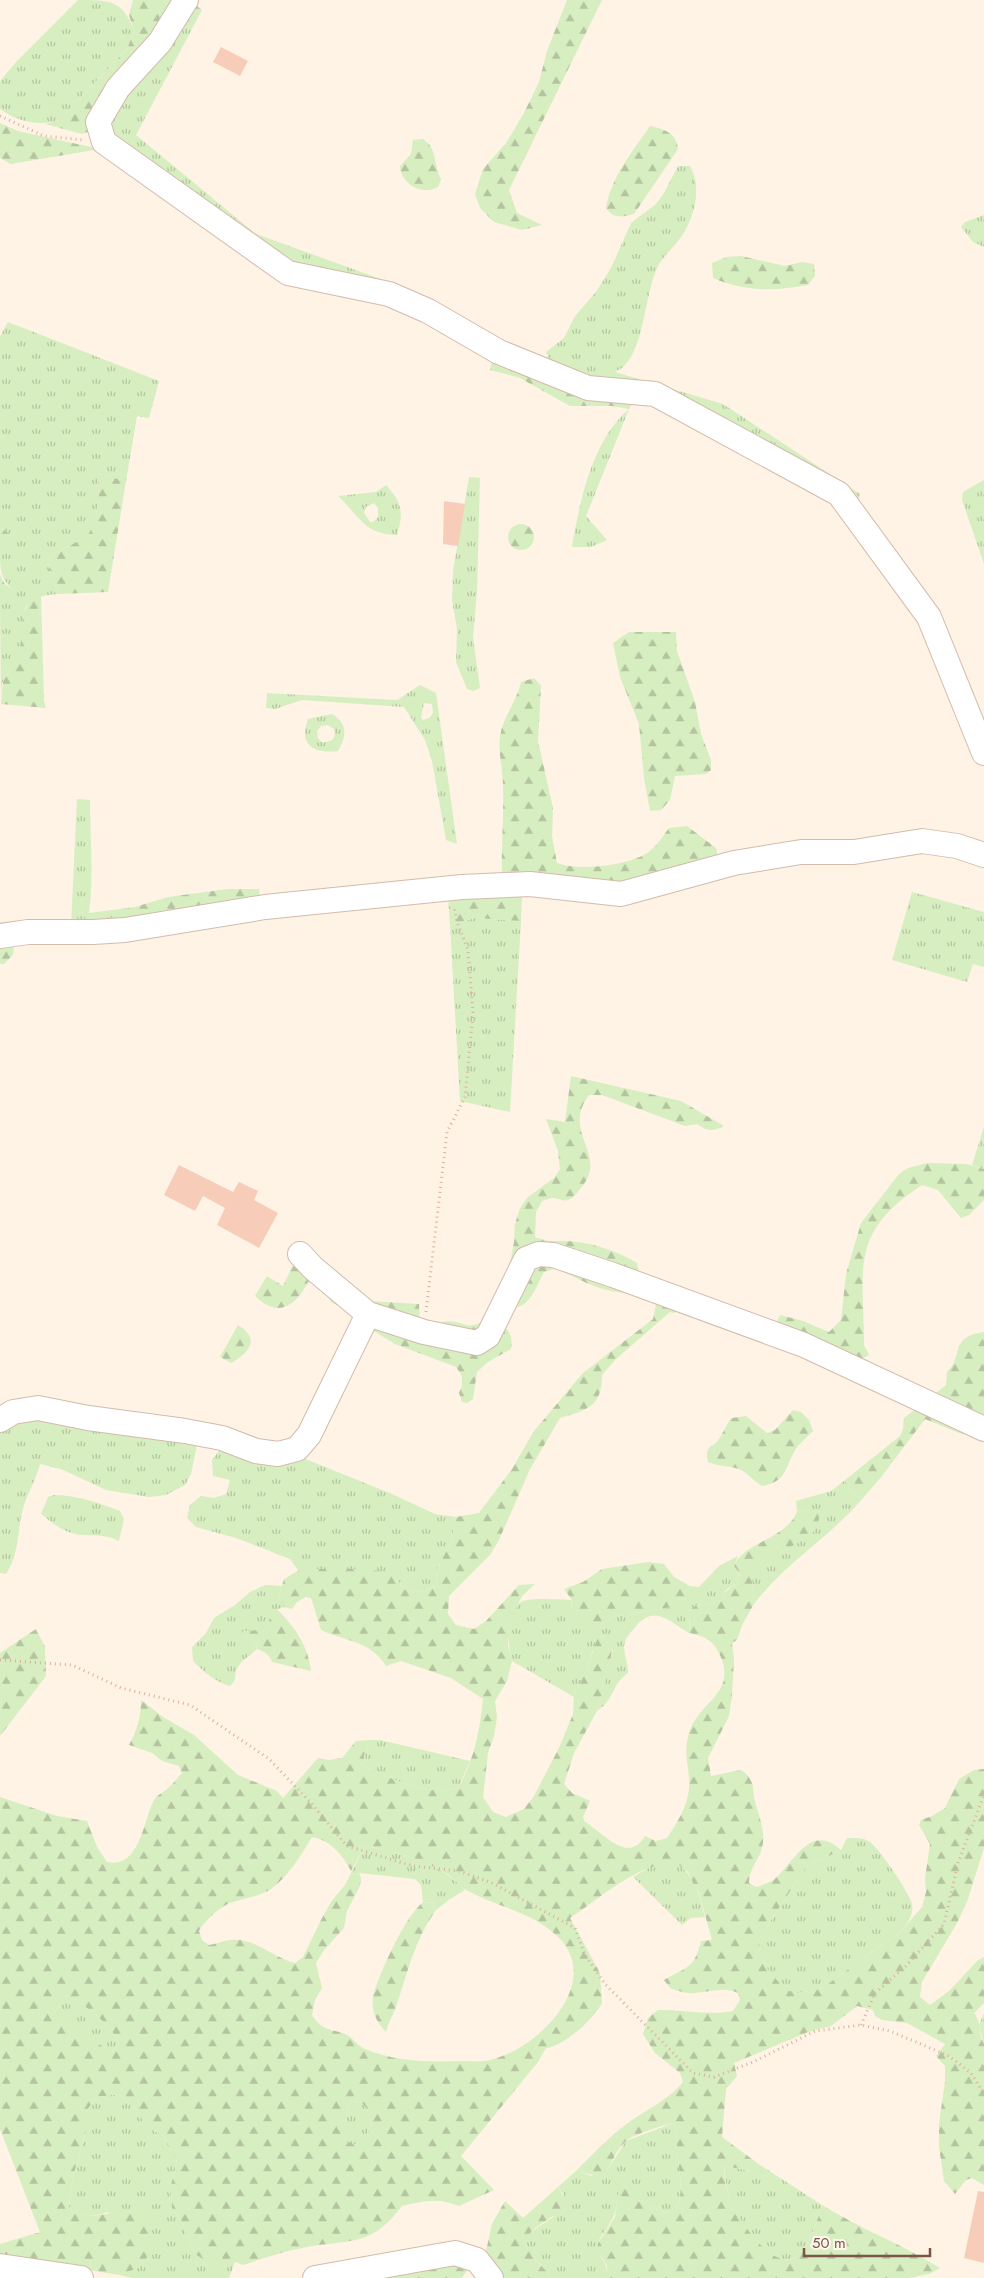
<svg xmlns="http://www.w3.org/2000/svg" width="984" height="2278" font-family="Jost,sans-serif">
  <defs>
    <pattern id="grass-tufts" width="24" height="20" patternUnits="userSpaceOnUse" patternTransform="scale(1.25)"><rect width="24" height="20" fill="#d7eec1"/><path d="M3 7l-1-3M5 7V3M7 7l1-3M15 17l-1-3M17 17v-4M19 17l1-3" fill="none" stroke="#b3c49f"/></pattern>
    <pattern id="forest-firs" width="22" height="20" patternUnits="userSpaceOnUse" patternTransform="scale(1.25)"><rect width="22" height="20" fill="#d7eec1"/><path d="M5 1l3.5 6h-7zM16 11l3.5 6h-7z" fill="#b3c49f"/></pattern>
  </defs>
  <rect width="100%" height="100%" fill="#fef3e5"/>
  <g fill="url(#grass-tufts)" fill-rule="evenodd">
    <path d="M78 0C110 0 123 0 134 31L127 49 58 121C36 126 19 122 0 109V81L16 62Z"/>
    <path d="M194 25 136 135 256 234 414 291 435 300 322 272 270 252 114 140 110 124V113L180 29Z"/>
    <path d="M678 166H690C703 189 694 221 678 241 671 250 661 259 657 268 645 294 644 347 624 366 622 369 617 370 615 372L723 404 860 494 856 509 831 483 597 379 550 362 546 352 564 338 575 316 596 292 612 266 631 223 656 204 664 193Z"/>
    <path d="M984 215V247L973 242 961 227 965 222Z"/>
    <path d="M8 322 159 381 149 418 137 416 126 481 99 474C99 490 99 528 85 537 75 544 62 548 51 556L49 569 59 594C6 597 31 623 20 655 17 665 7 672 3 681 1 687 1 697 1 704L0 602 17 594C0 578 0 573 0 548L11 535 0 527V336Z"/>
    <path d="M629 409 586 516 607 540 591 547H572C580 500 592 441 629 409Z"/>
    <path d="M469 477 480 478 477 591 473 637 480 688 473 691 467 689 456 662 457 629 452 600 453 571Z"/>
    <path d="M984 480V564L962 500 963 492Z"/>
    <path d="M386 485C402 503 404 512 397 535 363 534 360 516 338 496L376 492ZM374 503 378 508V517L373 522H370L364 513 366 507Z"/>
    <path d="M420 685 436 693 457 844 446 840 432 761 425 740 404 707 302 700 275 709 266 708 267 693 397 700ZM424 703 432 704 433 713 429 718 423 720 421 718Z"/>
    <path d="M332 714C348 724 347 736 338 751 314 754 298 745 308 719ZM328 725 334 729C337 739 331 743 321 742L318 738 317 731 321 726Z"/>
    <path d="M77 799 90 800C90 838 94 876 89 913L135 907 137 919 71 926Z"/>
    <path d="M912 892 984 912V967L973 964 967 982 892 960Z"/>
    <path d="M475 918 521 921 510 1112 460 1101 450 925Z"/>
    <path d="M984 1127V1169L972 1165Z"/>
    <path d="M19 1415 199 1435 191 1474 185 1485 166 1495 149 1497 106 1490 61 1469 40 1464C36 1479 29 1491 24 1505 17 1528 20 1553 6 1574L0 1573V1427Z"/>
    <path d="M222 1447 298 1456 392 1494 435 1514 456 1517 452 1539 436 1572 438 1586 419 1592 405 1590 396 1578 359 1569 298 1570 290 1559 236 1538 196 1527 187 1518 190 1505 201 1496 214 1498 226 1494 230 1480 213 1476 212 1460Z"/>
    <path d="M845 1480 853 1495 863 1498C830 1537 785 1563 754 1604L752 1578 760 1558 772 1553 810 1509 797 1512 796 1501 831 1491Z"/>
    <path d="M54 1495C76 1495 100 1503 120 1511L124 1519 119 1541C102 1532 87 1538 72 1533 60 1530 50 1521 41 1514L48 1497Z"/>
    <path d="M738 1556 734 1566 739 1571 737 1583 726 1590 717 1602 697 1605 689 1620V1633C669 1622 656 1604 636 1626 631 1632 625 1638 624 1646 624 1654 628 1664 628 1673 610 1686 616 1698 597 1711L613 1650H593L589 1663 574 1697 512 1661C508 1646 504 1611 521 1602 531 1597 560 1600 572 1600L571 1609 596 1627 616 1616 672 1607 681 1601 690 1586 699 1587 719 1566Z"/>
    <path d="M265 1585 282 1586 279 1596 284 1607 273 1611 265 1630 243 1636 255 1642 257 1649C245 1660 235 1663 235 1680L230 1686C215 1682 203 1671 193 1661L192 1647 206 1633 214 1618 235 1605 250 1592Z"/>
    <path d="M369 1740H380L470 1761 458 1788C427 1797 390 1778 361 1765Z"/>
    <path d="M847 1838C855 1838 863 1837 870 1842 879 1848 910 1894 912 1904 914 1915 907 1924 900 1932L821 1989 798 1993 785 1991 766 1967 759 1953 760 1937 806 1867 841 1850Z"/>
    <path d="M365 1846C401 1852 440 1863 465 1890L450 1899 436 1910 433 1903 423 1902 421 1885 415 1879 359 1873 350 1875Z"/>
    <path d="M676 1862C696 1878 699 1893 705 1917L691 1918 682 1925 633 1877 657 1863Z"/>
    <path d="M60 1994C80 1999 113 2025 119 2045L113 2051C90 2043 65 2023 52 2003L55 1997Z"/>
    <path d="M984 2013V2044L979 2025Z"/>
    <path d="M119 2094 136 2110 148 2128 164 2136 177 2162 171 2185 172 2208 181 2220 195 2254 235 2262 229 2278H132L119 2275 138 2268 108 2212C95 2216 78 2220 69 2207L73 2176 86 2131V2111L97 2097Z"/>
    <path d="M360 2101 369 2111C372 2126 371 2137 358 2145L350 2144 345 2137V2123L350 2102Z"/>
    <path d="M673 2123C680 2132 676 2142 677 2153 678 2166 688 2206 670 2212 658 2215 649 2202 638 2200L630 2190 617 2200C617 2222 598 2235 598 2245 597 2258 610 2262 606 2278H552L528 2250 526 2240 528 2234 553 2217 564 2195 558 2187 577 2170 591 2176 608 2169 626 2141Z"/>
    <path d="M760 2165 822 2205C818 2219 807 2255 790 2259 766 2265 735 2215 729 2196 726 2186 725 2176 724 2166L752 2171Z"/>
  </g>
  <g fill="url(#forest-firs)" fill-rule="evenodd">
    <path d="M133 0H189L202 10 194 25 180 29 131 82 110 124 82 134 45 124 58 121 127 49 134 31 129 15Z"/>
    <path d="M567 0H602L509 190 517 213 542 225 522 230 494 222 480 208 475 194 483 169 506 143 523 115 539 82 547 51Z"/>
    <path d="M0 123 18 131 100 149 11 164 0 158Z"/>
    <path d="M650 126C664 129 677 133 678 149L634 214C622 217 614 219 606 208 611 177 633 151 650 126Z"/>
    <path d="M423 139C438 149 433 164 441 179L438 187C422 196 401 184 400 166L411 154 413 140Z"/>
    <path d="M741 256 785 266 802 262 814 264 815 276 808 285C773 291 746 292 713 278L712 263 727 257Z"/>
    <path d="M493 354 638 395 629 409 612 406H570L520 378 490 370Z"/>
    <path d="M99 474 126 481 108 592 59 594 49 569 51 556C62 548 75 544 85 537 99 527 99 489 99 474Z"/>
    <circle cx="521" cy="537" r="13"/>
    <path d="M0 527 11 535 0 548Z"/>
    <path d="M0 574 4 583 18 594 0 602Z"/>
    <path d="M41 595 44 701 46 708 1 704 3 681 20 655 23 614 29 602Z"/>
    <path d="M629 632H676L677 651 695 702 701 734 711 760V770L706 774 675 776 670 800 661 810 650 811 644 778 639 724 620 677 613 643Z"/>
    <path d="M534 678 541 686 538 741 553 808 552 836 557 863C578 871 621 866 642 856 654 850 661 839 669 828L687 826 716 848 719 859 625 886 502 879C501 848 504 817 503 786 503 770 498 752 500 736 503 717 517 701 521 682Z"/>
    <path d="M228 889H259L261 904 137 919 135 907 168 897Z"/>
    <path d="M448 896H522L521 921 475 918 450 925Z"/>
    <path d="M15 939 13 955 4 964H0V941Z"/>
    <path d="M571 1076 681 1101 724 1126C712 1132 707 1131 697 1124L685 1126 602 1095H589C560 1134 611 1155 580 1189 577 1193 573 1198 568 1200 563 1202 558 1198 553 1198 549 1198 545 1200 542 1201L536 1212 535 1237C551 1244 561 1239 577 1242 597 1244 620 1253 637 1263L639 1273 633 1293C605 1294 581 1281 557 1268L544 1272C535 1288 530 1310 508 1308L507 1280 514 1242 515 1224 520 1208 528 1197 554 1178 560 1169 558 1151 546 1119 565 1122Z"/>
    <path d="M927 1163 966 1164 984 1169V1200L969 1215 961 1218 938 1190 922 1185C848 1233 864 1269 864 1345L869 1355 856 1362 773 1330 780 1315 803 1321 829 1332 841 1320 846 1274 861 1223 899 1174 908 1168Z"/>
    <path d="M300 1250 344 1307 332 1303 312 1275C299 1301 282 1322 255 1296L267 1276 283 1286Z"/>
    <path d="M658 1295 676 1301 675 1313 670 1312 616 1359 602 1375C602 1407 587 1410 560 1418L530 1469 499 1540 490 1555 449 1596 448 1614 456 1625 474 1629 486 1621 519 1585 535 1584 522 1596 511 1619 508 1645 512 1661 507 1681 495 1701 497 1717 494 1736 488 1753 483 1797 493 1812 506 1817 524 1809 534 1796 559 1748 573 1714 574 1697 589 1663 599 1634 609 1638 613 1644 609 1668 597 1711 574 1753 564 1784 572 1793 590 1801 583 1817 585 1822C604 1833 628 1865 645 1836L656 1841 667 1838C677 1823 687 1807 689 1789 691 1768 682 1757 689 1733 699 1700 739 1694 719 1653 712 1639 704 1636 689 1633L690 1610 697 1605 717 1602 720 1596 737 1583 739 1572 734 1566C743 1542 785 1540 797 1512L810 1509 818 1512C826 1540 779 1550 760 1558L752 1578 754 1604 742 1625 737 1640 732 1643 734 1659 732 1696 729 1716 708 1758 711 1776 741 1770C746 1773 749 1776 751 1781 754 1786 753 1791 754 1797 757 1814 768 1832 761 1851 757 1863 749 1869 749 1883L756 1887C763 1885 772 1882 777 1877 796 1858 812 1823 841 1850L806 1867 760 1937 759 1953 766 1967 785 1990 798 1993 821 1989 900 1932 922 1907 926 1892 925 1878 930 1844 919 1825 921 1820 932 1816 945 1808 959 1779 974 1770 984 1769V1848L967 1902 957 1923 922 1982 920 1997 930 2005 949 1991 978 1960 984 1957V2003L974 2013C982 2023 978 2033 984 2044V2185L972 2178 966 2180 955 2194 944 2181 939 2147V2123L945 2082V2066L936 2056 945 2044 907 2023 882 2020 875 2016 873 2010 857 2006 831 2026 808 2032 734 2063 737 2076 726 2089 722 2137 760 2165 752 2171 724 2166C724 2179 727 2192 732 2203 739 2220 768 2264 790 2259 807 2255 818 2219 822 2205 860 2229 902 2244 940 2268L929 2274 909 2278H606L607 2266 598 2251V2243L615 2217 619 2188 630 2190 638 2200C649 2202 658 2215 670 2212 688 2206 678 2166 677 2153 676 2142 680 2132 673 2123 662 2126 633 2134 625 2142 606 2160 614 2186 577 2170 592 2155 607 2139 624 2126 643 2111 668 2101 683 2082L680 2073 655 2053 643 2034 648 2018 658 2010C683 2009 708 2016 733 2011L740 2000 738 1993C724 1986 709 1992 694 1993 686 1994 678 1991 670 1988L664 1980C688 1966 694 1969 701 1941L712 1940 699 1893 688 1872 675 1862C635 1865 602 1897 570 1918L600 1973 602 2003C594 2019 564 2046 546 2048L538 2062 461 2156 494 2190 459 2206C439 2197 422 2201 402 2206 371 2247 352 2239 307 2247 285 2251 264 2258 243 2265L235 2262 209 2263 195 2254 181 2220 172 2208 171 2185 177 2162 164 2136 148 2128 136 2110 119 2094 97 2097 86 2111V2131L73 2176 69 2207C82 2225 110 2210 128 2212 135 2213 141 2215 148 2217L151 2236 149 2255 138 2268 119 2275 10 2257 0 2253V2244L40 2232 0 2129V1797L57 1816 87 1821 97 1847 107 1862C140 1869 143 1821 154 1800 157 1795 164 1792 169 1787 174 1783 178 1777 182 1773L179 1766 162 1761 152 1753 129 1745C137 1730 141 1718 141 1700L163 1717 194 1735 238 1775 277 1791 283 1798 318 1758 329 1760 342 1758 356 1741 369 1740 361 1765C390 1778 427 1797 458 1788 474 1761 480 1730 483 1699L451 1678 401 1661 386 1666C371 1641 345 1641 321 1630L311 1598 306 1597 297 1602 292 1609 284 1607 279 1596 284 1579 301 1569H359L380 1571 396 1578 405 1590 419 1592 438 1586 436 1572 452 1539 456 1517 479 1513 512 1469 534 1431 583 1373 653 1319ZM312 1837C330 1840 343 1855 351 1871L365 1846C394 1851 423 1859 447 1874 455 1879 460 1887 468 1891 497 1907 533 1912 558 1937 606 1984 533 2054 485 2061 477 2062 469 2061 462 2061 428 2062 397 2062 365 2049 358 2046 354 2039 347 2035 340 2031 329 2031 322 2026 318 2024 315 2019 312 2015L315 2000 322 1988 316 1963 324 1950 344 1928 347 1911 360 1886 361 1878 359 1873 350 1875 345 1885 331 1902 321 1920 303 1957 295 1963C274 1958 255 1938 232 1940 224 1940 217 1944 209 1945L202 1940 199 1931C204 1921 220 1907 230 1903 243 1898 259 1897 271 1889 288 1877 301 1855 312 1837ZM60 1994C80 1999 113 2025 119 2045L113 2051C90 2042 65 2023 52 2002ZM360 2101 369 2111C372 2126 371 2137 357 2145L350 2143 345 2137V2123L350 2102Z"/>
    <path d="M370 1301 419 1304 420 1322 431 1328C434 1326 439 1323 442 1322 464 1318 465 1335 489 1317 504 1324 514 1331 511 1349L488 1362 477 1372 473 1399 467 1403 462 1402 459 1393 462 1385V1376L456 1367 395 1344 367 1327Z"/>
    <path d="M238 1325C261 1339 249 1353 231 1363L220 1357Z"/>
    <path d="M984 1332V1440L959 1433 925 1419 882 1476 863 1498 853 1495 845 1480 900 1436 903 1429 904 1418 946 1385 947 1372C964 1357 948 1337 984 1332Z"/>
    <path d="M793 1410 801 1412 809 1420 813 1431C808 1436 802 1441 798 1446 784 1464 790 1481 762 1486 755 1482 749 1475 743 1471 732 1465 719 1467 708 1462 704 1445 712 1449 719 1439 724 1432 726 1424 732 1418L746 1416 767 1433 775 1430Z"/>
    <path d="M648 1562 664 1564 674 1577 690 1586 681 1601 672 1607 616 1616 596 1627 579 1625 571 1614 572 1600 564 1589 583 1582 602 1569Z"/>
    <path d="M277 1609C295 1628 308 1645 311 1671L272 1662C270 1654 264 1652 257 1649L255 1642 243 1636V1631L265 1630 273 1611Z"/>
    <path d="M36 1629 45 1647 46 1676 0 1736V1653Z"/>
    <path d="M423 1902 433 1903 436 1910C414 1941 408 1972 396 2007 393 2016 388 2022 386 2032 376 2021 371 2012 373 1996 380 1972 404 1918 423 1902Z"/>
    <path d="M558 2187 566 2201C559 2221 516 2228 529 2250 535 2260 545 2269 552 2278H476L483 2265 492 2224 505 2201 523 2218Z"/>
    <path d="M440 2262 469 2267 462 2278H337Z"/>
  </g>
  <g fill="#f7cdba">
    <path d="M221 47 248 61 240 76 213 62Z"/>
    <path d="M444 501 465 504 458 546 443 544Z"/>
    <path d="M179 1165 233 1192 239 1182 258 1191 254 1200 278 1213 259 1248 217 1225 225 1208 203 1196 195 1211 164 1195Z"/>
    <path d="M978 2191 984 2192V2263L964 2258Z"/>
  </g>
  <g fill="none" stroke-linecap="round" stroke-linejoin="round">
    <defs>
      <g id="minor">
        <path d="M186 0 160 42 118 88 98 122 104 142 288 273 389 294 428 311 499 352 588 388 655 394 839 494 929 617 984 753"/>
        <path d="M0 936 28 932H93L125 930 265 907 462 887 530 884 621 894 734 863 801 852H854L922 841 957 846 984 855"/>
        <path d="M300 1254 313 1268 368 1314 424 1332 477 1343 488 1336 526 1259 539 1254 553 1255 613 1275 804 1345 984 1429"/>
        <path d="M0 1420 13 1412 38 1408 88 1418 185 1431 222 1438 256 1451 278 1454 297 1449 309 1435 368 1314"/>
        <path d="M0 2266 81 2278"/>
        <path d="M315 2278 455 2253 477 2260 491 2278"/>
      </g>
    </defs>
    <use href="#minor" stroke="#d4bbac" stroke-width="26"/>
    <g stroke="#dcb09c" stroke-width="3" stroke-dasharray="1 4" stroke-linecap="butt">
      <path d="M0 116 44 136 83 140"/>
      <path d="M426 1312 447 1132 465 1097 473 1013 468 950 457 922 454 907"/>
      <path d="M0 1660 72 1665 121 1688 190 1705 269 1759 312 1804 347 1846 413 1866 459 1871 492 1883 575 1928 585 1955 605 1984 693 2073 714 2077 753 2062 815 2031 861 2025 890 2031 949 2056 971 2073 984 2094"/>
      <path d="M861 2025 875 1993 906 1966 944 1924 958 1863 984 1795"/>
    </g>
    <use href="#minor" stroke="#fff" stroke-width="24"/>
  </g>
  <path d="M804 2248v8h126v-8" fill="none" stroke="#7b5547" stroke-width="2.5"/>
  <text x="812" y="2248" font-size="15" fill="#7b5547" stroke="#fff7ed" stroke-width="4" paint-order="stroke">50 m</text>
</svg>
